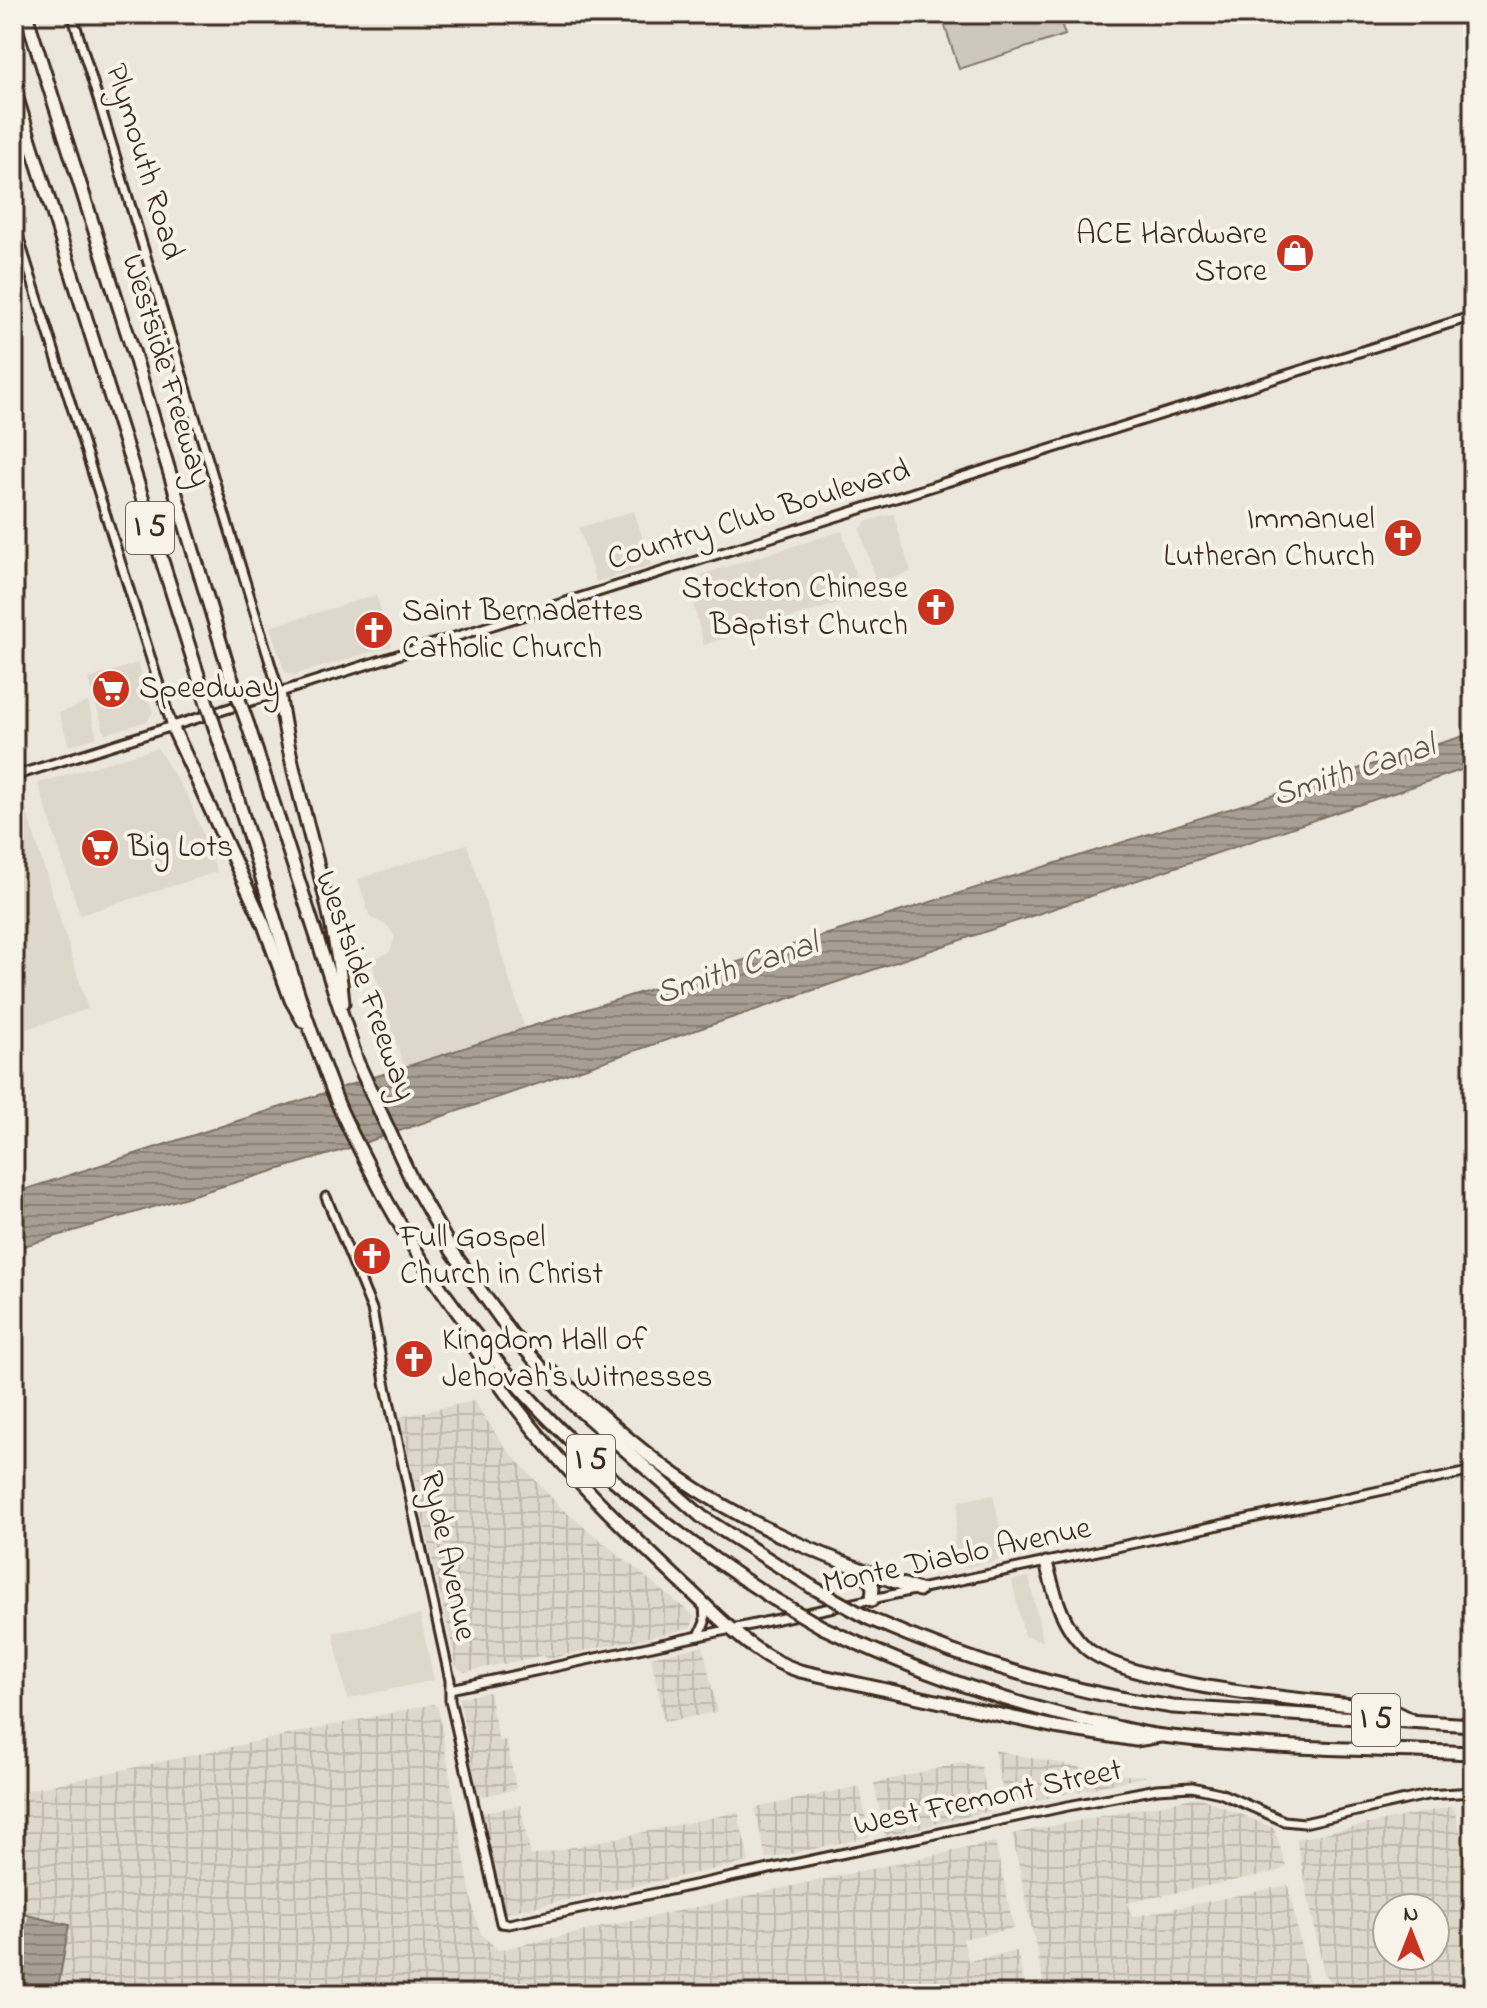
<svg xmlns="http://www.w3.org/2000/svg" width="1487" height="2008" font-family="'Indie Flower',sans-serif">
  <defs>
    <pattern id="industrial-grid" width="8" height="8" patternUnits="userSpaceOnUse" patternTransform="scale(2)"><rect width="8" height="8" fill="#ddd7cc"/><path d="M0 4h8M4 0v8" fill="none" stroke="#bfb9af"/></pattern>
    <pattern id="water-rules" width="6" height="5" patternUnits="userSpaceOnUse" patternTransform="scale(2)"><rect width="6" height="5" fill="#a89f93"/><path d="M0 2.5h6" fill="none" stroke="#8a8277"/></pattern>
  </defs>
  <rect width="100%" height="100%" fill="#ece7dc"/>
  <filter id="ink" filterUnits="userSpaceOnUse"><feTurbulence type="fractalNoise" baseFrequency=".0125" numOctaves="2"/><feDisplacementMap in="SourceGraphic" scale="16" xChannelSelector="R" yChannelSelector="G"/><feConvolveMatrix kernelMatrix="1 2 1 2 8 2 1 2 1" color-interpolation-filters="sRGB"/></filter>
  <g filter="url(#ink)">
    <g fill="#ddd7cc">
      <path d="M634 511 651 565 596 582 579 528Z"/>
      <path d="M893 514 911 572 876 582 860 530 865 522Z"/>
      <path d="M842 531 862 596 704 645 687 579Z"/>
      <path d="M376 595 392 646 293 675 285 672 270 627Z"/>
      <path d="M138 663 153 712 148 721 105 734 88 679Z"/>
      <path d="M88 702 97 737 69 746 59 713Z"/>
      <path d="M157 748 189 799 217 872 80 915 38 783Z"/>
      <path d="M19 787 88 1009 14 1033V788Z"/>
      <path d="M467 844 525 1029 404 1068 371 960 390 952 395 937 389 927 370 917 358 879Z"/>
      <path d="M993 1495 1007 1559 962 1568 952 1560 959 1501Z"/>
      <path d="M1029 1577 1043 1641 1024 1636 1012 1580Z"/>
      <path d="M420 1615 434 1680 347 1699 333 1633Z"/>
    </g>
    <g fill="url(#industrial-grid)" fill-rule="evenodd">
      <path d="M474 1401 504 1446 560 1507 695 1617 691 1628 546 1659 544 1655 465 1672 457 1668 400 1417Z"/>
      <path d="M703 1646 717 1712 664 1722 651 1657Z"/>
      <path d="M489 1692 499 1741 506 1740 516 1789 479 1797 459 1698Z"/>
      <path d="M433 1704 438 1708 474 1913 481 1934 498 1950 995 1842 1014 1928 963 1939 968 1961 1017 1951 1026 1994H14V1793Z"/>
      <path d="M994 1750 1117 1775 1148 1776 1006 1807Z"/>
      <path d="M961 1763 981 1766 990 1811 885 1836 874 1783Z"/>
      <path d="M860 1786 869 1837 766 1859 755 1808Z"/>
      <path d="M1198 1797 1274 1828 1286 1866 1279 1871 1127 1903 1132 1917 1288 1885 1311 1994H1046L1012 1834Z"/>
      <path d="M520 1805 531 1856 738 1812 749 1862 504 1913 483 1813Z"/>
      <path d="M1454 1806 1467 1859 1464 1880 1473 1890V1994H1342L1324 1973 1296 1839ZM1387 1908H1435V1956H1387Z"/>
    </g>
    <path fill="#cec8bc" stroke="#84796d" stroke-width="2" d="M941 14H1058L1065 35 959 69Z"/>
    <g fill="url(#water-rules)" stroke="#7c7064" stroke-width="2">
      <path d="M1473 733V766L343 1150 14 1249V1193L523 1029Z"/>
      <path d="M14 1912 69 1925 57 1994H14Z"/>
    </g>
    <path fill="#ece7dc" d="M14 1912 28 1916 22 1947 14 1945Z"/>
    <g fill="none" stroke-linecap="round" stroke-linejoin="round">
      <defs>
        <g id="tertiary">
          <path d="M72 14 279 692"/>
          <path d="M14 223 172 726"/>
          <path d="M14 776 1473 316"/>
          <path d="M326 1197 372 1309 385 1382 450 1680V1700L501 1923 509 1924 1068 1806 1157 1789 1192 1787 1220 1793 1284 1821 1304 1823 1427 1795 1473 1792"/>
          <path d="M699 1636 705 1622 704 1605"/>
          <path d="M450 1689 1473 1471"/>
        </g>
        <g id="motorway">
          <path d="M26 14 134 354 230 674"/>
          <path d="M14 89 202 688"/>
          <path d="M279 692C293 797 335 898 343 1003"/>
          <path d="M248 725 357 1061 412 1181 452 1251 511 1333 574 1405 702 1517 812 1587"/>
          <path d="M172 726 264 925 291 1000 303 1021"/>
          <path d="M218 737C258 859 291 985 338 1104 348 1128 361 1151 373 1175 463 1353 606 1493 774 1599"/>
          <path d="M469 1338C526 1433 604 1510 684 1585 721 1619 752 1656 800 1671L1055 1727 1136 1740 1160 1736"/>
          <path d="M550 1371C592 1406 632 1445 677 1476 751 1528 834 1561 919 1590"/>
          <path d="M1046 1563C1055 1594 1060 1622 1084 1646 1126 1688 1324 1701 1389 1709L1413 1721"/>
          <path d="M865 1572 873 1587 872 1600"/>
          <path d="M870 1619C967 1661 1067 1692 1173 1707L1473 1725"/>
          <path d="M822 1627C911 1669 1001 1702 1097 1723 1119 1727 1141 1734 1163 1736 1265 1749 1370 1749 1473 1753"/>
        </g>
      </defs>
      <use href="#tertiary" stroke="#3b2a1e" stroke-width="13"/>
      <use href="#motorway" stroke="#3b2a1e" stroke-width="17"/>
      <use href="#tertiary" stroke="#f7f3e8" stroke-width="7"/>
      <use href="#motorway" stroke="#f7f3e8" stroke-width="11"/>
      <defs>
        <g id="motorway-bridge">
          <path d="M230 674 248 725"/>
          <path d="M202 688 218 737"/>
          <path d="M812 1587 870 1619"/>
          <path d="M774 1599 822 1627"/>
        </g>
      </defs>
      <use href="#motorway-bridge" stroke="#3b2a1e" stroke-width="17" stroke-linecap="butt"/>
      <use href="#motorway-bridge" stroke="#f7f3e8" stroke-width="11"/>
    </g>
  </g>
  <defs>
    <symbol id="shop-disc" viewBox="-11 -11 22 22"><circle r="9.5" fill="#c8321e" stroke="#f7f3e8"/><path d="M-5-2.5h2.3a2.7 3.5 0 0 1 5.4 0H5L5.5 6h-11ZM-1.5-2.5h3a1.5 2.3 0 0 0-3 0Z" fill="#fff"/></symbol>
    <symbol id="church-disc" viewBox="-11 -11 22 22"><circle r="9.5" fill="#c8321e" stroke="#f7f3e8"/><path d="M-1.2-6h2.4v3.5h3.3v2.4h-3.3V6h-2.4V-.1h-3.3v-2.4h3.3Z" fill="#fff"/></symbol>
    <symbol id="supermarket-disc" viewBox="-11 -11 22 22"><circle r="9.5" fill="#c8321e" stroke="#f7f3e8"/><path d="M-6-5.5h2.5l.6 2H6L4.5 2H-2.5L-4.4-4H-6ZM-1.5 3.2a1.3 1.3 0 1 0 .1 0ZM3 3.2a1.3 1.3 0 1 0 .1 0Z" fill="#fff"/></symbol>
  </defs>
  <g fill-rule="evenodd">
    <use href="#shop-disc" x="1273" y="231" width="44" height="44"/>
    <use href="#church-disc" x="1381" y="516" width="44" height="44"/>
    <use href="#church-disc" x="914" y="585" width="44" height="44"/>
    <use href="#church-disc" x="352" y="608" width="44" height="44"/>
    <use href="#supermarket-disc" x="89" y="667" width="44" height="44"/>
    <use href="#supermarket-disc" x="78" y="826" width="44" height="44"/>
    <use href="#church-disc" x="350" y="1234" width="44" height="44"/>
    <use href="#church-disc" x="392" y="1337" width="44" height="44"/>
  </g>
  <g text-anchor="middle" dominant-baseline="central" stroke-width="8" stroke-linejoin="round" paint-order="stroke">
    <g fill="#f7f3e8" stroke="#73665b" stroke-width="2">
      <rect x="126" y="502" width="48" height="52" rx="6"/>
      <rect x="567" y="1435" width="48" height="52" rx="6"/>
      <rect x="1352" y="1694" width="48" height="52" rx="6"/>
    </g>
    <g font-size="30" font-weight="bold" fill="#3b2a1e">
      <text x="150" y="528">I 5</text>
      <text x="591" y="1461">I 5</text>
      <text x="1376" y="1720">I 5</text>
    </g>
    <g font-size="32" fill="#3b2a1e" stroke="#f7f3e8">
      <text transform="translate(143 162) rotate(73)">Plymouth Road</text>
      <text transform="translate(165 371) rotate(73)">Westside Freeway</text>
      <text transform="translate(759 516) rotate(-17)">Country Club Boulevard</text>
      <text transform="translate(364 986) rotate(70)">Westside Freeway</text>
      <text transform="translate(447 1556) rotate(78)">Ryde Avenue</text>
      <text transform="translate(957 1557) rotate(-12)">Monte Diablo Avenue</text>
      <text transform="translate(988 1799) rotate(-12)">West Fremont Street</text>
    </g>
    <g font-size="32" fill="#3b2a1e" stroke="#f7f3e8" text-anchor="start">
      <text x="1267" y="235" text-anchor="end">ACE Hardware<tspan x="1267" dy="37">Store</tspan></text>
      <text x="1375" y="520" text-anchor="end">Immanuel<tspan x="1375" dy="37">Lutheran Church</tspan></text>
      <text x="908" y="589" text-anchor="end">Stockton Chinese<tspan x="908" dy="37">Baptist Church</tspan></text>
      <text x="402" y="612">Saint Bernadettes<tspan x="402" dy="37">Catholic Church</tspan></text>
      <text x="139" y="689">Speedway</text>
      <text x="128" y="848">Big Lots</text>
      <text x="400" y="1238">Full Gospel<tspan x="400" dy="37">Church in Christ</tspan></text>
      <text x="442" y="1341">Kingdom Hall of<tspan x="442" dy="37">Jehovah's Witnesses</tspan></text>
    </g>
    <g font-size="34" font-style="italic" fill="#615347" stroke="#f7f3e8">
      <text transform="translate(1354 772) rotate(-18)">Smith Canal</text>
      <text transform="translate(737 970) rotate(-18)">Smith Canal</text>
    </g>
  </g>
  <rect width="1487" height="2008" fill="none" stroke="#f7f3e8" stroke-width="48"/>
  <rect x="24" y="24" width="1439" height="1960" fill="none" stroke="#3b2a1e" stroke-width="3" filter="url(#ink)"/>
  <g transform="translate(1411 1932)"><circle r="38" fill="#f7f3e8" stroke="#aca397" stroke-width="2"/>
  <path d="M0-6L14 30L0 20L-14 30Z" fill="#c8321e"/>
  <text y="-12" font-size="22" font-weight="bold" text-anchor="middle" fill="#3b2a1e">N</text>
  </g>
</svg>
